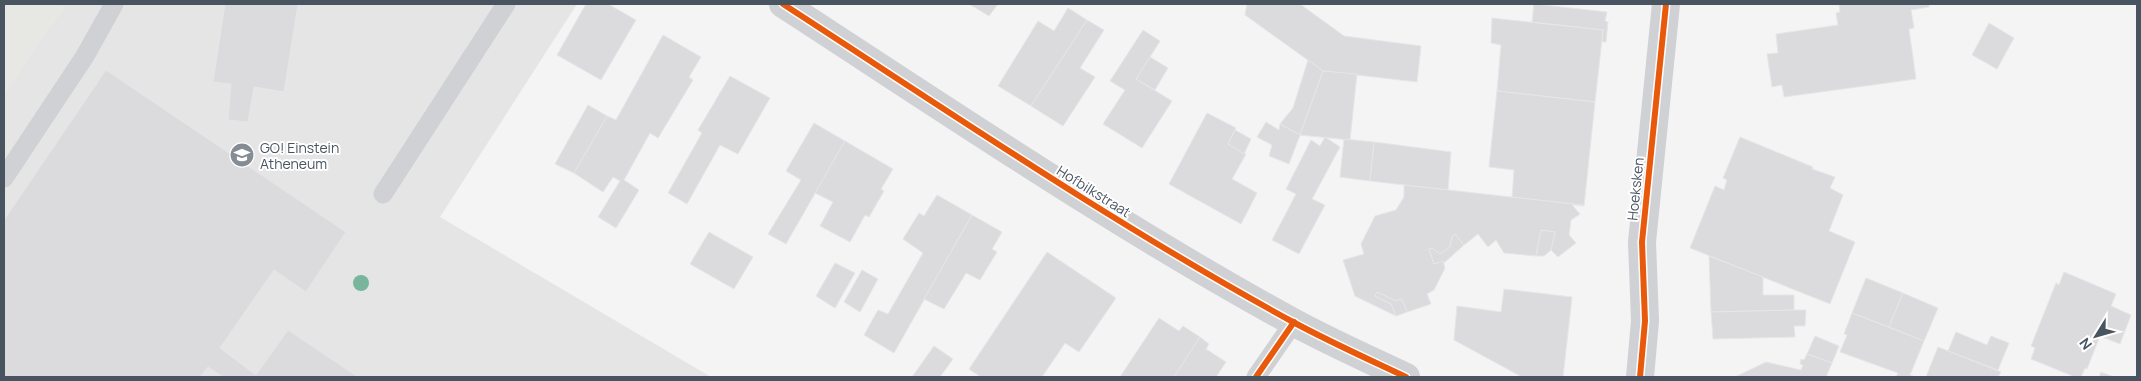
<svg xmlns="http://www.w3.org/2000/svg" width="2141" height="381" font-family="Manrope,sans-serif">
  <rect width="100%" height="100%" fill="#f4f4f4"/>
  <path fill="#e7e7e3" d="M4 4H66L4 93Z"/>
  <path fill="#e5e5e6" d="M66 4H577L440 217 711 377H4V93Z"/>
  <g fill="#dbdbdd" stroke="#e5e6e7">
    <path d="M225 4H298L284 92 254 87 248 122 228 120 231 84 213 82Z"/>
    <path d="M586 4H608L636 20 601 80 557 55Z"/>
    <path d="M969 4H998L989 16Z"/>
    <path d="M1247 4H1300L1344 36 1421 46 1417 82 1323 71 1245 15Z"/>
    <path d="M1534 4 1607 12 1605 21 1608 22 1606 42H1602L1603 30 1532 22Z"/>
    <path d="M1839 4H1929V7L1911 10 1914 28 1909 29 1916 79 1784 97 1782 85 1772 87 1767 54 1778 53 1776 34 1838 25 1836 13 1840 12Z"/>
    <path d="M1068 8 1087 20 1031 106 998 86 1038 21 1054 31Z"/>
    <path d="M1492 18 1603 30 1595 102 1497 91 1501 45 1491 43Z"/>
    <path d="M1087 20 1104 30 1080 68 1095 77 1063 126 1031 106Z"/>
    <path d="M1989 23 2014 38 1997 69 1972 55Z"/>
    <path d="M1143 30 1160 41 1136 79 1172 101 1142 148 1103 124 1125 90 1110 81Z"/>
    <path d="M663 35 701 57 689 77 693 80 658 138 650 133 624 180 639 190 616 228 598 217 620 181 613 177 603 192 574 173 607 116 616 120Z"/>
    <path d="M1150 57 1168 68 1155 90 1136 79Z"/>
    <path d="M1308 60 1323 71 1300 135 1280 124 1293 108Z"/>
    <path d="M106 70 346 232 306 292 274 270 220 348 256 375 288 330 358 377H223L208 367 200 377H4V220Z"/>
    <path d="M1323 71 1357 74 1350 140 1300 135Z"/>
    <path d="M730 76 770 98 738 154 720 145 687 204 668 193 702 133 698 130Z"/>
    <path d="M1497 91 1595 102 1584 206 1512 198 1514 170 1489 167Z"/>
    <path d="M588 105 607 116 574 173 555 164Z"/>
    <path d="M1207 113 1236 128 1228 144 1246 154 1232 179 1257 193 1241 224 1169 184Z"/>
    <path d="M1266 122 1279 130 1280 124 1300 135 1289 164 1269 156 1272 145 1257 137Z"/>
    <path d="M814 123 845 141 786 244 768 234 801 180 786 171Z"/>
    <path d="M1235 130 1251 139 1244 154 1228 144Z"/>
    <path d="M1325 137 1340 147 1312 199 1325 205 1299 254 1272 240 1296 194 1286 189 1311 140 1320 146Z"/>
    <path d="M1740 137 1813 167 1812 169 1835 177 1830 188 1843 195 1829 231 1855 242 1830 304 1690 248 1715 186 1724 190 1727 180 1723 178Z"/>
    <path d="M1344 139 1374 142 1370 181 1340 177Z"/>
    <path d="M845 141 893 169 881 189 884 191 869 217 865 215 850 242 820 226 833 202 815 193Z"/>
    <path d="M1374 142 1451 152 1448 190 1370 181Z"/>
    <path d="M1404 185 1583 205H1572L1580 214 1571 220 1569 235 1576 243 1558 257 1551 250 1555 232 1541 230 1536 256 1504 253 1496 240 1488 247 1478 234 1464 245 1455 234 1452 237 1450 247 1440 254 1432 248 1429 249 1434 264 1443 261 1445 268 1434 290 1427 294 1431 304 1407 312 1402 299 1396 301 1377 292 1375 296 1391 304 1396 316 1355 296 1343 260 1364 254 1361 244 1375 216 1396 210 1404 197Z"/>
    <path d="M937 195 972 215 894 353 864 335 878 310 888 314 923 253 903 239 919 213 924 216Z"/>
    <path d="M972 215 1002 232 992 249 997 252 980 280 966 273 944 309 924 299Z"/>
    <path d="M1541 230 1555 232 1551 250 1544 256H1536Z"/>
    <path d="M709 232 753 257 734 289 690 264Z"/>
    <path d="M1455 234 1464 245 1444 263 1443 261 1434 264 1429 249 1432 248 1440 254 1450 247 1452 237Z"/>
    <path d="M1047 252 1116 298 1079 352 1065 343 1042 377H981L969 369Z"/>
    <path d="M1709 256 1763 277V295H1794V310L1711 312Z"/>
    <path d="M835 263 855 273 835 308 816 296Z"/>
    <path d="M862 270 878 279 860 312 844 302Z"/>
    <path d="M2064 272 2116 294 2111 306 2131 315 2120 344 2100 336 2087 369 2085 368 2081 377H2075L2031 359 2035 348 2031 346 2056 283 2059 285Z"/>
    <path d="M1866 278 1903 293 1889 327 1852 313Z"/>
    <path d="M1504 289 1572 297 1563 377H1522L1454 340 1457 306 1501 312Z"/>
    <path d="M1377 292 1396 301 1402 299 1407 312 1396 316 1391 304 1375 296Z"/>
    <path d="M1903 293 1938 308 1924 341 1889 327Z"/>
    <path d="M1794 310H1806L1805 326H1794L1795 337 1713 339 1711 312Z"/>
    <path d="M1852 313 1924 341 1910 375 1916 377H1896L1898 373 1840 352 1847 335 1844 334Z"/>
    <path d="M1159 318 1179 331 1183 326 1200 337 1174 377H1120Z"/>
    <path d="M1956 332 1987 345 1991 336 2009 343 1998 370 1948 351Z"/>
    <path d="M1815 336 1839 346 1832 363 1807 354Z"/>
    <path d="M1200 337 1209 344 1206 349 1226 362 1216 377H1174Z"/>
    <path d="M934 346 953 359 940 377H912Z"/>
    <path d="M1938 347 2001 372 1998 377H1926Z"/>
    <path d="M1807 354 1832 363 1826 377H1735L1766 362 1801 370 1803 365 1800 364 1801 359 1804 360Z"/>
    <path d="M2101 372 2114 377H2099Z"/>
  </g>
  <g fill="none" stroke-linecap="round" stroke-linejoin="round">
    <g stroke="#cfd1d4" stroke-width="19">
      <path d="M4 178 85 56 114 4"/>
      <path d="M383 194 506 4"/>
      <path d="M1256 377 1294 322"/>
    </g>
    <g stroke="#cfd1d4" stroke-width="28">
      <path d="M783 4C951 113 1117 226 1293 322 1330 342 1368 359 1406 377"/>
      <path d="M1640 377 1645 321 1642 242 1666 4"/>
    </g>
    <defs>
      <g id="cycleway">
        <path d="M783 4C951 113 1117 226 1293 322 1330 342 1368 359 1406 377"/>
        <path d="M1256 377 1294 322"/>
        <path d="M1640 377 1645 321 1642 242 1666 4"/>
      </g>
    </defs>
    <use href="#cycleway" stroke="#fff" stroke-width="9"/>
    <use href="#cycleway" stroke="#e8590c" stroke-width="6"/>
  </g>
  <circle fill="#79b59d" cx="361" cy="283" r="8"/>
  <defs>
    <symbol id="school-disc" viewBox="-11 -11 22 22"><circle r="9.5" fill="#858c94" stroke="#fff"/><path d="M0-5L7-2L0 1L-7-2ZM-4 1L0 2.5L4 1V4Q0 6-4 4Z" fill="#fff"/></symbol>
  </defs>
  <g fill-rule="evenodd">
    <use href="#school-disc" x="228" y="141" width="28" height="28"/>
  </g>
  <g text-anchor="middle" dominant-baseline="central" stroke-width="4" stroke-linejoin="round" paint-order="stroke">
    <g font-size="14" fill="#495461" stroke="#fff" text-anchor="start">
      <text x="260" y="147">GO! Einstein<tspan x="260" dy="16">Atheneum</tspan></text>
    </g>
    <g font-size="14" fill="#495461" stroke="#fff">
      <text transform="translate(1635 189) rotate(-84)">Hoeksken</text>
      <text transform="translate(1094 191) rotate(32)">Hofbilkstraat</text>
    </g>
  </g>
  <rect width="2141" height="381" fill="none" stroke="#495461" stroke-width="10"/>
  <g transform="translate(2096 336) rotate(233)" stroke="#ffffff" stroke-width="4" paint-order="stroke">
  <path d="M0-4L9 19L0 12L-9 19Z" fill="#495461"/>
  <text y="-8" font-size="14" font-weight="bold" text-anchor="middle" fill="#495461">N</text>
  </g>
</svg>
